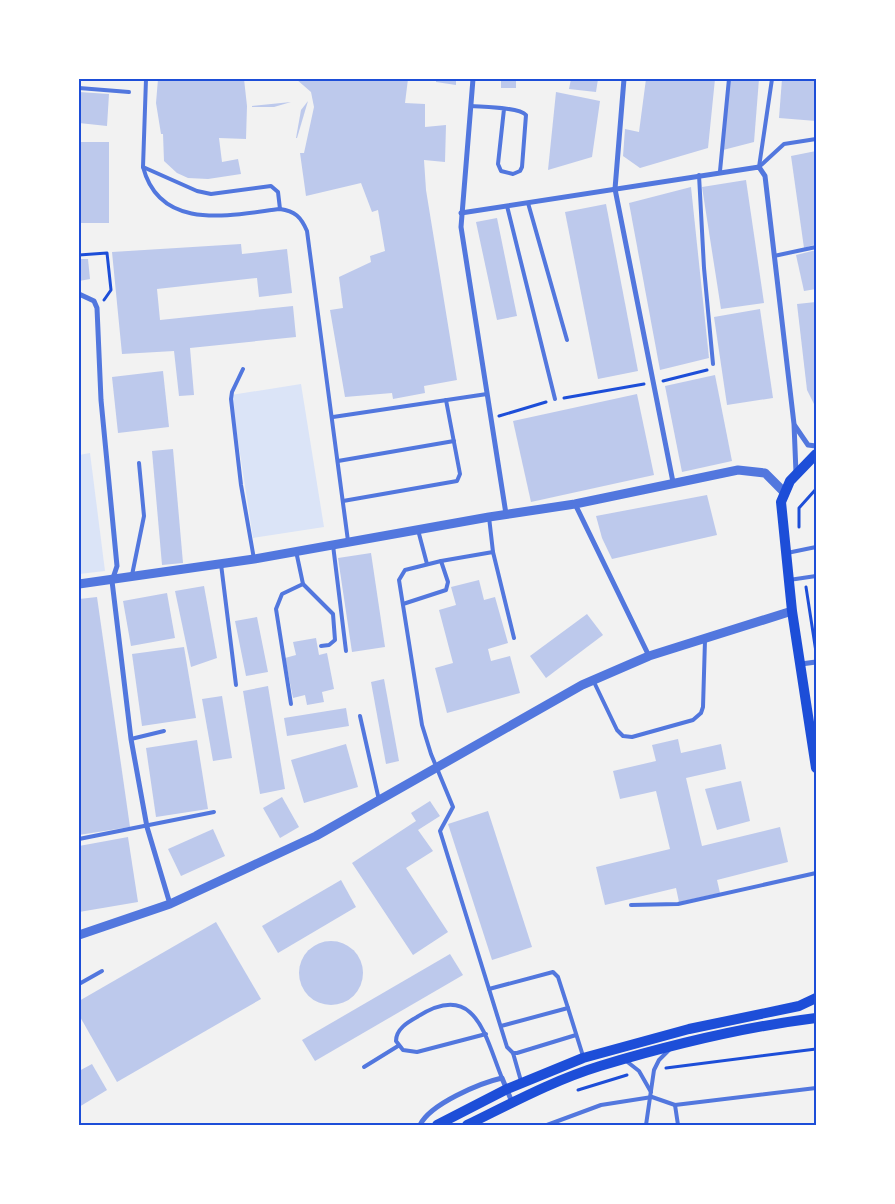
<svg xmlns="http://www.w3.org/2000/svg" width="895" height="1204" font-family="'DejaVu Sans',sans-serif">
  <rect width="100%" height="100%" fill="#f2f2f2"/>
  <g fill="#dbe4f7">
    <path d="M301 384 324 527 253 538 231 395Z"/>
    <path d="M90 453 105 571 79 574V455Z"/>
  </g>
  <g fill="#bdc9ec">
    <path d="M158 79H244L247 106 246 139 219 138 222 162 238 159 241 174 208 179 188 178 177 173 164 161 163 134H161L156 103Z"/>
    <path d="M296 79H408L405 103 425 104V127L446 125 445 162 424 160 426 190 457 380 424 386 425 393 393 399 392 393 345 397 330 310 343 308 339 277 371 262 370 256 385 251 378 210 372 212 361 183 306 196 300 153H304L314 107 311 92Z"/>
    <path d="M436 79H456V85L436 82Z"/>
    <rect x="501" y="79" width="15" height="9"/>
    <path d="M571 79H598L596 92 569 89Z"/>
    <path d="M646 79H715L708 148 640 168 623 156 625 129 639 132Z"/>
    <path d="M729 79H759L754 142 723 150Z"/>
    <path d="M782 79H816V121L779 118Z"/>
    <path d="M79 92 109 94 107 126 79 123Z"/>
    <path d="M556 92 600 101 592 157 548 170Z"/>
    <path d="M308 101 297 138H296L301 110Z"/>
    <path d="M291 102 274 107H252V106Z"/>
    <rect x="79" y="142" width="30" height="81"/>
    <path d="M816 151V244L804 248 791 156Z"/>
    <path d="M746 180 764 303 721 309 702 187Z"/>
    <path d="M691 187 709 358 660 370 629 203Z"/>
    <path d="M606 204 638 371 598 379 565 212Z"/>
    <path d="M497 218 517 316 497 320 476 222Z"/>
    <path d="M241 244 242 254 287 249 292 293 259 297 257 278 157 289 160 320 293 306 296 337 190 348 194 395 179 396 174 351 122 354 112 252Z"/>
    <path d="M816 250V289L804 291 796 255Z"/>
    <path d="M79 259H88L90 279 79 281Z"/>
    <path d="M816 302V408L807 390 797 304Z"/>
    <path d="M760 309 773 398 727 405 714 317Z"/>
    <path d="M163 371 169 427 118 433 112 377Z"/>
    <path d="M715 375 732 461 682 472 665 386Z"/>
    <path d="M637 394 654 475 531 502 513 421Z"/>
    <path d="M173 449 183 563 162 565 152 451Z"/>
    <path d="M707 495 717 535 612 559 602 538 596 516Z"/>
    <path d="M371 553 385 647 352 652 338 558Z"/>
    <path d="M479 580 484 600 495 597 508 643 488 649 491 661 510 656 520 693 447 713 435 668 453 663 439 610 456 605 451 587Z"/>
    <path d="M204 586 217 658 191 667 175 591Z"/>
    <path d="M167 593 175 638 131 646 123 601Z"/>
    <path d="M97 597 130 827 79 835V599Z"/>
    <path d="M587 614 603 635 546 678 530 656Z"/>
    <path d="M257 617 268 672 246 676 235 621Z"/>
    <path d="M316 638 319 655 327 653 334 689 322 692 324 702 307 705 305 695 293 698 285 658 296 655 293 642Z"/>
    <path d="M184 647 196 718 142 726 132 654Z"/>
    <path d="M384 679 399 761 386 764 371 682Z"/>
    <path d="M268 686 285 789 260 794 243 691Z"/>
    <path d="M222 696 232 758 213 761 202 699Z"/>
    <path d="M346 708 349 726 287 736 284 718Z"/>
    <path d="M678 739 681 753 721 744 726 769 686 778 702 846 780 827 788 862 717 880 720 893 679 902 676 888 605 905 596 867 670 849 656 791 620 799 613 771 656 761 652 745Z"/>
    <path d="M197 740 208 809 156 817 146 748Z"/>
    <path d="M346 744 358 787 304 803 291 760Z"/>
    <path d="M741 781 750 821 717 830 705 789Z"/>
    <path d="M282 797 299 827 280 838 263 808Z"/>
    <path d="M430 801 440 816 418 830 433 851 406 868 448 932 413 955 352 863 416 821 411 813Z"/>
    <path d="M488 811 532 947 492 960 448 824Z"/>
    <path d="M213 829 225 856 181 876 168 849Z"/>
    <path d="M128 837 138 902 79 912V846Z"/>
    <path d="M341 880 356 907 278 953 262 926Z"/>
    <path d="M216 922 261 999 117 1082 79 1015V1001Z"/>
    <circle cx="331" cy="973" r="32"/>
    <path d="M450 954 463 975 315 1061 302 1040Z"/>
    <path d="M92 1064 107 1090 79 1107V1071Z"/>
  </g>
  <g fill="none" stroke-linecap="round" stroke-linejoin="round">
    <g stroke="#1d4ed8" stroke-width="3">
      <path d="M79 255 107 253 111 290 104 300"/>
      <path d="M663 381 707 370"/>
      <path d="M564 398 644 384"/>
      <path d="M499 416 546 402"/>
      <path d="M799 527V508L816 489"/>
      <path d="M806 587 816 652"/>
      <path d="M666 1068 816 1049"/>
      <path d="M578 1090 627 1075"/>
    </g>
    <g stroke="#5277de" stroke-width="4">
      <path d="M146 79 143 167C160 232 230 215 280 209 295 211 301 217 307 231L348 541"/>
      <path d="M79 88 129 92"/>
      <path d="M471 106C483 107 519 107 526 115L522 167 520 171 513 174 501 171 498 164 504 109"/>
      <path d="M143 167 197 191 211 194 271 186 278 192 280 209"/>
      <path d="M759 167 772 79"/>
      <path d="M759 167 784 144 816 139"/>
      <path d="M720 171 729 79"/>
      <path d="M699 175 704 268 713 364"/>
      <path d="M528 203 567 340"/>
      <path d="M507 206 555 399"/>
      <path d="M774 256 816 247"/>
      <path d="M243 369 232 392 231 399 241 485 254 559"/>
      <path d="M333 417 487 394"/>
      <path d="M338 461 454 441"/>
      <path d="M343 501 457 481 460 474 446 400"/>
      <path d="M489 517 493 552"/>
      <path d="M418 530 427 564"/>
      <path d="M333 545 346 651"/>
      <path d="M296 551 303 584 333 614 335 640 329 645 321 646"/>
      <path d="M787 553 816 547"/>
      <path d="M221 564 236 685"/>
      <path d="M132 575 144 516 139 463"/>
      <path d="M789 580 816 576"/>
      <path d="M403 604 446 590 448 582 441 561"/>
      <path d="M514 638 493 552 441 561 405 570 399 580 422 725 431 754 453 807 440 831 507 1047 513 1053H517L576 1035"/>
      <path d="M593 680 617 730 623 736 632 737 693 720 701 713 703 707 705 640"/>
      <path d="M291 704 276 609 282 594 303 584"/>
      <path d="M360 716 379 800"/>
      <path d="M131 739 164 731"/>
      <path d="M79 839 214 812"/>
      <path d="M631 905 678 904 816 873"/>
      <path d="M79 984 102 971"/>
      <path d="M489 989 553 972 558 977 568 1008"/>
      <path d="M501 1026 568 1008 583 1056"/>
      <path d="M486 1034 417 1052 403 1050 396 1041C396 1029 408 1022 417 1017 476 979 485 1037 502 1078"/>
      <path d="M513 1053 521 1081"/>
      <path d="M625 1060 639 1071 651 1092"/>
      <path d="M364 1067 398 1046"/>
      <path d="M675 1105 678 1125"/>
      <path d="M547 1125 601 1105 652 1097 675 1105 816 1088"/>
      <path d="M646 1125 654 1070 659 1060 669 1050"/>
    </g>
    <g stroke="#5277de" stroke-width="5">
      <path d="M473 79 461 227 506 514"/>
      <path d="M624 79 615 189 673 482"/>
      <path d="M461 213 759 167 765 176 794 424 796 473"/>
      <path d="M79 294 94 301 97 308 101 400 117 566 112 581 131 739 147 827 170 904"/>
      <path d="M795 426 808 445 816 446"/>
      <path d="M575 504 649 656"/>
      <path d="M801 664 816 662"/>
      <path d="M420 1125C430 1104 480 1083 502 1078L512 1102"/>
    </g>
    <g stroke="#5277de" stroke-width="9">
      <path d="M79 584 254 559 489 517 575 504 738 470 765 473 783 491"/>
      <path d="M79 935 170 904 316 836 582 685 649 656 792 611"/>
    </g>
    <g stroke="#1d4ed8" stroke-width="10">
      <path d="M816 454 790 481 781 502 792 611 816 768"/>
      <path d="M437 1125 507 1089 583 1058 689 1029 799 1006 816 998"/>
      <path d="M467 1125C510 1104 554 1080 600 1066 670 1045 744 1027 816 1018"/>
    </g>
  </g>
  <rect width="895" height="1204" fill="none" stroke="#ffffff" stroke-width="160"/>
  <rect x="80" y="80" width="735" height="1044" fill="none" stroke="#1d4ed8" stroke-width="2"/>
</svg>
